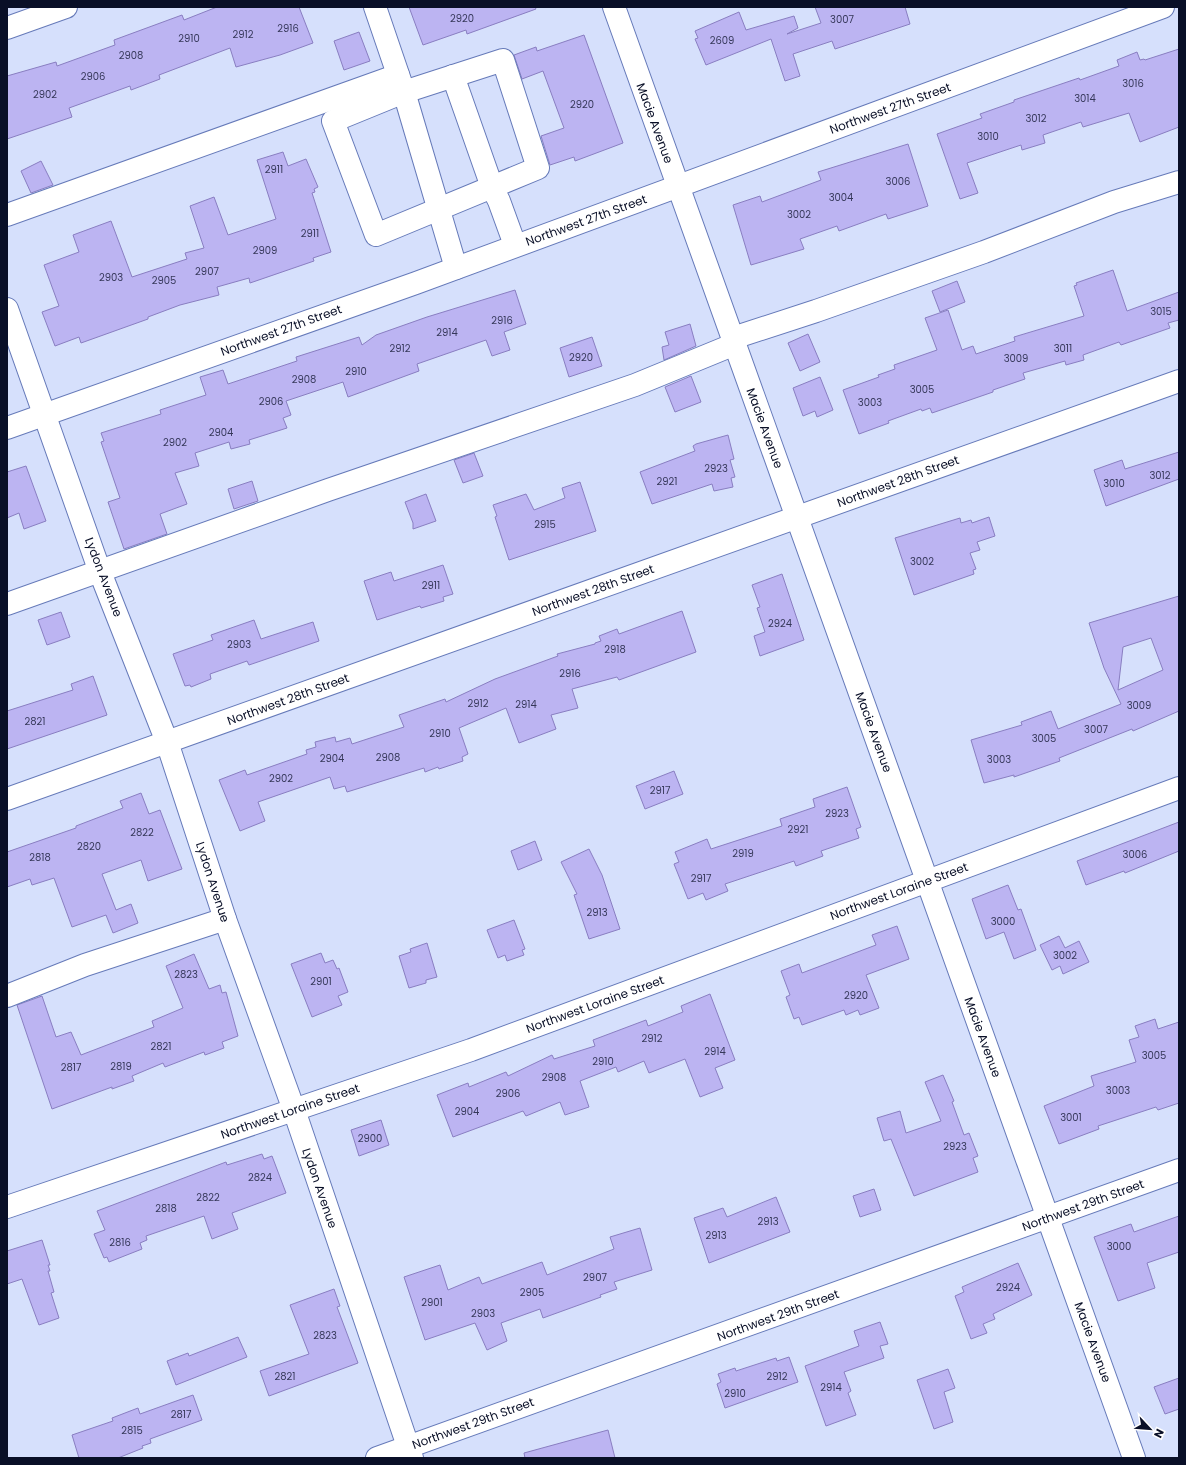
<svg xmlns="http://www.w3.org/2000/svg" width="1186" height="1465" font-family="Poppins,sans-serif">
  <rect width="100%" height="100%" fill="#d6e0fc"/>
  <g fill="#bcb4f2" stroke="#897ec1" fill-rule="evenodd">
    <path d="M217 7H299L313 43 280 55 236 67 230 48 159 75 160 79 131 90 130 86 69 108 72 117 7 139V76L56 62 57 66 115 45 114 40 182 15 184 20Z"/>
    <path d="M409 7H535L536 9 467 34 466 30 423 45Z"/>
    <path d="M815 7H905L910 24 835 49 832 41 793 54 800 76 785 81 771 39 706 65 695 39 698 38 695 31 739 12 746 30 794 16 798 28 787 34 821 23Z"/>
    <path d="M359 32 370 61 344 70 334 41Z"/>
    <path d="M584 35 623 143 575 161 574 157 550 165 541 136 564 128 543 71 522 79 514 55 536 47 537 51Z"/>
    <path d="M1179 49V127L1140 142 1129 113 1083 127 1081 122 1043 135 1045 143 1022 150 1021 145 967 163 978 193 960 199 937 134 982 118 980 114 1014 102V100L1079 78 1080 80 1119 66 1117 60 1137 52 1140 60 1144 59 1145 60Z"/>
    <path d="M908 144 928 206 888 219 886 214 839 231 837 226 800 239 804 249 751 265 733 205 760 196 762 202 821 180 818 172Z"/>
    <path d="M283 152 288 166 306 159 318 187 314 189 315 192 312 193 331 252 313 258 314 261 250 283 249 278 217 287 219 295 180 305 148 317V319L81 343 79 337 55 346 42 312 59 306 44 265 79 252 73 235 111 221 132 277 187 259 185 253 204 248 190 206 214 197 228 235 276 219 257 160Z"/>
    <path d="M41 161 53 185 31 193 21 171Z"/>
    <path d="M1113 270 1127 311 1179 292V320L1168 323 1170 328 1121 345 1119 342 1083 355 1084 360 1066 365 1065 361 1023 373 1025 379 993 390V392L932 413 930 408 922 411 921 409 888 421 889 423 859 434 843 390 879 377 878 375 895 369 894 365 937 350 925 318 948 310 962 350 973 346 976 354 1015 341 1014 337 1084 316 1074 286 1077 285 1076 283Z"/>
    <path d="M957 281 965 302 940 312 932 291Z"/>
    <path d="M515 290 526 324 504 332 510 350 492 356 486 340 417 364 419 371 348 397 343 382 286 401 291 415 283 418 287 428 249 440 250 444 231 449 229 442 195 453 199 466 175 473 187 504 160 514 167 534 124 549 108 502 120 498 101 442 104 441 101 433 161 414 160 410 206 395 200 377 223 370 228 384 297 361 296 357 359 337 362 345 376 335 427 317Z"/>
    <path d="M690 324 696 346 664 360 662 347 669 345 665 332Z"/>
    <path d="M808 334 820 362 800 371 788 343Z"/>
    <path d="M592 337 602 366 569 377 560 348Z"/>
    <path d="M691 376 701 402 675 412 665 387Z"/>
    <path d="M820 377 833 410 817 417 815 411 803 416 793 388Z"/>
    <path d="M728 435 734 459 730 460 735 477 731 478 733 487 714 491 712 484 652 504 640 472 695 451 693 446 696 444Z"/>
    <path d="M1179 452V479L1106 506 1094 470 1122 460 1125 469Z"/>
    <path d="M474 453 483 476 463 483 454 460Z"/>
    <path d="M26 466 46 521 24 529 19 513 7 518V472Z"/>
    <path d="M252 481 258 501 234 509 228 489Z"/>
    <path d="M580 482 596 531 509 560 495 517 497 516 493 505 526 494 534 510 565 498 562 488Z"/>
    <path d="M426 494 436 521 413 529V523L405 502Z"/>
    <path d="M989 517 995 536 977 542 980 550 970 553 976 569 973 570 974 574 914 595 895 538 960 518 961 523 971 520 972 523Z"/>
    <path d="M443 565 453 594 443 597 444 601 421 608 420 606 377 620 364 581 391 572 394 581Z"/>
    <path d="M782 574 804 640 760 656 754 636 765 632 757 608 760 607 752 585Z"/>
    <path d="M1179 596V711L1133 731 1132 729 1059 758 1060 761 1014 777V775L984 783 971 740 1022 725 1021 722 1051 711 1058 729 1121 704 1104 668 1089 623ZM1151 638 1163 670 1118 690 1123 647Z"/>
    <path d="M682 611 696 652 619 680 617 677 572 689 578 708 551 715 556 729 519 743 506 708 459 728 468 754 462 757 463 761 439 769 438 767 425 772 424 768 347 792 345 786 334 789 330 777 258 802 265 821 240 831 219 780 245 770 247 775 307 754 306 750 316 747 315 742 335 737 336 742 350 738 352 744 404 727 399 715 445 699 446 702 495 679 558 656 557 654 595 644V643L601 641 599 636 617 629 619 634Z"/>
    <path d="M61 612 70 637 47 645 38 620Z"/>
    <path d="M254 620 261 639 313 622 319 641 249 665 247 661 210 674 211 679 191 687 190 685 185 686 173 654 213 640 211 635Z"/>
    <path d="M93 676 107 715 7 749V711L73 690 71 684Z"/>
    <path d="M674 771 683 794 645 809 636 786Z"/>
    <path d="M847 787 861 827 856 829 859 838 821 851 823 856 796 866 794 861 725 884 728 891 706 900 703 893 688 899 674 864 679 862 675 852 707 839 711 849 782 826 780 819 815 807 813 799Z"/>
    <path d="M141 793 149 814 160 810 182 869 148 881 141 860 102 874 116 910 131 904 138 923 113 933 106 915 72 927 54 878 32 885 30 879 7 887V852L76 828V826L123 808 120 801Z"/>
    <path d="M1179 822V851L1125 873 1124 871 1086 885 1077 861Z"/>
    <path d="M535 841 542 860 518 870 511 851Z"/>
    <path d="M589 849 602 875 620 929 589 939 574 895 577 894 561 862Z"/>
    <path d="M1008 885 1018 910 1021 909 1036 950 1014 959 1004 932 986 939 972 899Z"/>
    <path d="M514 920 525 949 522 950 524 955 507 961 505 955 498 958 487 930Z"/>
    <path d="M897 926 909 959 866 975 879 1008 860 1015 858 1010 846 1015 844 1010 802 1025 799 1017 794 1019 786 997 790 995 781 971 799 964 802 973 876 945 872 935Z"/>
    <path d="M1059 936 1065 948 1079 941 1089 962 1063 974 1060 966 1052 970 1040 945Z"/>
    <path d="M427 943 437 977 426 980V983L409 988 399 956 411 952 410 949Z"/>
    <path d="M321 953 325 963 333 960 337 969 339 968 348 992 338 996 342 1005 312 1017 291 964Z"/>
    <path d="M194 954 209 989 220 985 222 993 226 992 238 1036 222 1042 224 1048 205 1055 204 1052 165 1067 163 1063 132 1076 134 1081 112 1089V1087L52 1109 17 1005 42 996 56 1037 71 1032 81 1055 154 1027 152 1021 183 1008 166 966Z"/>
    <path d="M710 994 735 1060 715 1068 723 1088 700 1097 685 1059 649 1073 644 1061 618 1072 616 1067 580 1081 589 1107 565 1115 560 1102 526 1116 523 1111 453 1137 437 1095 468 1083 469 1087 506 1072 508 1076 552 1055 554 1059 595 1046 593 1040 646 1020 648 1026 683 1012 681 1006Z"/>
    <path d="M1155 1019 1158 1029 1179 1022V1103L1158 1110 1156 1107 1098 1126 1099 1129 1059 1144 1044 1106 1094 1086 1091 1076 1136 1062 1129 1040 1139 1037 1135 1026Z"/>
    <path d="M943 1075 954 1101 952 1102 964 1135 969 1133 978 1156 973 1158 978 1172 914 1196 891 1139 884 1141 877 1118 900 1111 906 1133 941 1121 925 1082Z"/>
    <path d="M381 1120 389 1145 359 1156 351 1130Z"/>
    <path d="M262 1154 264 1159 272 1156 286 1193 232 1213 238 1229 212 1239 204 1216 146 1236 147 1240 140 1243 142 1249 109 1262 107 1257 104 1258 94 1234 105 1230 97 1211 226 1162 227 1165Z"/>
    <path d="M874 1189 881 1210 860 1217 853 1196Z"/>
    <path d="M776 1197 790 1232 709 1263 694 1218 723 1208 727 1217Z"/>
    <path d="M1179 1216V1252L1147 1263 1155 1288 1118 1301 1094 1237 1131 1224 1134 1232Z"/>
    <path d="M640 1228 652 1270 614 1282 617 1289 600 1295 601 1297 543 1318 540 1309 501 1323 507 1341 487 1350 475 1323 425 1340 404 1277 440 1265 448 1290 479 1277 482 1284 542 1262 547 1275 614 1249 610 1237Z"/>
    <path d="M42 1240 50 1265H48L50 1271H48L54 1292 51 1293 59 1318 39 1325 22 1279 7 1284V1251Z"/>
    <path d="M1018 1263 1032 1295 993 1314 995 1319 983 1324 987 1333 971 1339 955 1296 964 1292 962 1287Z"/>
    <path d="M334 1289 340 1306 337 1307 358 1363 269 1396 260 1371 309 1354 290 1305Z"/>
    <path d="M880 1322 888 1344 880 1346 884 1358 844 1372 851 1391 848 1393 856 1415 826 1426 805 1366 859 1346 854 1331Z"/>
    <path d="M238 1337 247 1357 176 1385 167 1361 188 1353 189 1356Z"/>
    <path d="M789 1357 798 1382 725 1408 717 1384 721 1382 718 1374 735 1368 736 1371 776 1358 777 1361Z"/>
    <path d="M948 1369 955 1388 944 1392 953 1422 934 1429 917 1380Z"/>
    <path d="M1179 1378V1409L1165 1414 1154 1387Z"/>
    <path d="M193 1395 202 1420 150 1439 151 1443 142 1446 143 1448 118 1458H79L72 1435 113 1421 112 1418 138 1408 140 1414Z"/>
    <path d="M608 1430 615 1458H525L524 1453Z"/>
  </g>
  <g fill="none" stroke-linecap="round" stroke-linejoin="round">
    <defs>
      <g id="minor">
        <path d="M375 7 404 92 456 268"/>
        <path d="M614 7 1134 1458"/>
        <path d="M503 60 538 168 376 235 333 121 404 92Z"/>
        <path d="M453 76 492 187 499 201 515 245"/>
        <path d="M7 215 398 75"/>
        <path d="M7 309 100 572 167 742 225 919 294 1110 412 1458"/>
        <path d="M733 338 816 311 984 252 1114 202 1179 182"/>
        <path d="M7 428 416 283 1163 7"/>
        <path d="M7 604 328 490 635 385 735 344"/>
        <path d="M7 799 1179 381"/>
        <path d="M7 996 85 965 225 919"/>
        <path d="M7 1207 471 1050 1179 788"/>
        <path d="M377 1458 1179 1170"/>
      </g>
      <path id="major" d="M7 28 66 7"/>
    </defs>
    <use href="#minor" stroke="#667ab9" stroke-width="24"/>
    <use href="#major" stroke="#667ab9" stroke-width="24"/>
    <use href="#minor" stroke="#fff" stroke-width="22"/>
    <use href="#major" stroke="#fff" stroke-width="22"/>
  </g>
  <g text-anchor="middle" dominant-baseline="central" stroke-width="3" stroke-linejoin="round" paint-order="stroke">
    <g font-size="10" fill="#36385a">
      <text x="462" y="18">2920</text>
      <text x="842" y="19">3007</text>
      <text x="288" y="28">2916</text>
      <text x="243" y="34">2912</text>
      <text x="189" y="38">2910</text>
      <text x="722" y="40">2609</text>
      <text x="131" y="55">2908</text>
      <text x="93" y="76">2906</text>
      <text x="1133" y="83">3016</text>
      <text x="45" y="94">2902</text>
      <text x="1085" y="98">3014</text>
      <text x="582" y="104">2920</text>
      <text x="1036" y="118">3012</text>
      <text x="988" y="136">3010</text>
      <text x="274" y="169">2911</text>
      <text x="898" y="181">3006</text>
      <text x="841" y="197">3004</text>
      <text x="799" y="214">3002</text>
      <text x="310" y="233">2911</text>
      <text x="265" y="250">2909</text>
      <text x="207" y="271">2907</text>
      <text x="111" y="277">2903</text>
      <text x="164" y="280">2905</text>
      <text x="1161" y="311">3015</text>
      <text x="502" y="320">2916</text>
      <text x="447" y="332">2914</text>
      <text x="400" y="348">2912</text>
      <text x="1063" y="348">3011</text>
      <text x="581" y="357">2920</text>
      <text x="1016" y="358">3009</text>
      <text x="356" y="371">2910</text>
      <text x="304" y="379">2908</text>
      <text x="922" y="389">3005</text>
      <text x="271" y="401">2906</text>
      <text x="870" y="402">3003</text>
      <text x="221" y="432">2904</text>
      <text x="175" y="442">2902</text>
      <text x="716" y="468">2923</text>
      <text x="1160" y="475">3012</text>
      <text x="667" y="481">2921</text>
      <text x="1114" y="483">3010</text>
      <text x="545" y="524">2915</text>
      <text x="922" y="561">3002</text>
      <text x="431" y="585">2911</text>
      <text x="780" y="623">2924</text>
      <text x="239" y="644">2903</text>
      <text x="615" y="649">2918</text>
      <text x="570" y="673">2916</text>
      <text x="478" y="703">2912</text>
      <text x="526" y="704">2914</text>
      <text x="1139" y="705">3009</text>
      <text x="35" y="721">2821</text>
      <text x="1096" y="729">3007</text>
      <text x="440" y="733">2910</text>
      <text x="1044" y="738">3005</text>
      <text x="388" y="757">2908</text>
      <text x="332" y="758">2904</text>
      <text x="999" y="759">3003</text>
      <text x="281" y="778">2902</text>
      <text x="660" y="790">2917</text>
      <text x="837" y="813">2923</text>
      <text x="798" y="829">2921</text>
      <text x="142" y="832">2822</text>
      <text x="89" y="846">2820</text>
      <text x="743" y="853">2919</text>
      <text x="1135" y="854">3006</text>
      <text x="40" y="857">2818</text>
      <text x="701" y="878">2917</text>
      <text x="597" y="912">2913</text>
      <text x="1003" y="921">3000</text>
      <text x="1065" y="955">3002</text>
      <text x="186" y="974">2823</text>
      <text x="321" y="981">2901</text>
      <text x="856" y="995">2920</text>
      <text x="652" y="1038">2912</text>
      <text x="161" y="1046">2821</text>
      <text x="715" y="1051">2914</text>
      <text x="1154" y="1055">3005</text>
      <text x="603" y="1061">2910</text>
      <text x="121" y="1066">2819</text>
      <text x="71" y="1067">2817</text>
      <text x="554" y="1077">2908</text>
      <text x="1118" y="1090">3003</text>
      <text x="508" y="1093">2906</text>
      <text x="467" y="1111">2904</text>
      <text x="1071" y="1117">3001</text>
      <text x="370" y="1138">2900</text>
      <text x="955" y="1146">2923</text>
      <text x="260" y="1177">2824</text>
      <text x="208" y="1197">2822</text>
      <text x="166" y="1208">2818</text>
      <text x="768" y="1221">2913</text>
      <text x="716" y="1235">2913</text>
      <text x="120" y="1242">2816</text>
      <text x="1119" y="1246">3000</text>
      <text x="595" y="1277">2907</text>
      <text x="1008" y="1287">2924</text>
      <text x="532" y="1292">2905</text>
      <text x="432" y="1302">2901</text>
      <text x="483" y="1313">2903</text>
      <text x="325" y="1335">2823</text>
      <text x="285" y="1376">2821</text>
      <text x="777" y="1376">2912</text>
      <text x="831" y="1387">2914</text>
      <text x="735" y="1393">2910</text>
      <text x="181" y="1414">2817</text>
      <text x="132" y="1430">2815</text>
    </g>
    <g font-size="12" fill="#090f27" stroke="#fff">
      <text transform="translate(890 108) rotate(-20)">Northwest 27th Street</text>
      <text transform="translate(655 123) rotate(70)">Macie Avenue</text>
      <text transform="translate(586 220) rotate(-20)">Northwest 27th Street</text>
      <text transform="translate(281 330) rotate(-20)">Northwest 27th Street</text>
      <text transform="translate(765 428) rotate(70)">Macie Avenue</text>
      <text transform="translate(898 481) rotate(-20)">Northwest 28th Street</text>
      <text transform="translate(104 577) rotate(69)">Lydon Avenue</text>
      <text transform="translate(593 590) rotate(-20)">Northwest 28th Street</text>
      <text transform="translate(288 699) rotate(-20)">Northwest 28th Street</text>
      <text transform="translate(874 732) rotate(70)">Macie Avenue</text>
      <text transform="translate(213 882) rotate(72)">Lydon Avenue</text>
      <text transform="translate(899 891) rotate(-20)">Northwest Loraine Street</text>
      <text transform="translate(595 1004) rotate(-20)">Northwest Loraine Street</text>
      <text transform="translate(983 1037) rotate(70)">Macie Avenue</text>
      <text transform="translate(290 1111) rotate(-19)">Northwest Loraine Street</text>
      <text transform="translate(320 1188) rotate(71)">Lydon Avenue</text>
      <text transform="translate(1083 1205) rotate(-20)">Northwest 29th Street</text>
      <text transform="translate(778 1315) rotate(-20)">Northwest 29th Street</text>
      <text transform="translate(1093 1342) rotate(70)">Macie Avenue</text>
      <text transform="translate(473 1423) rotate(-20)">Northwest 29th Street</text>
    </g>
  </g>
  <rect width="1186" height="1465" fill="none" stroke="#090f27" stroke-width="16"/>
  <g transform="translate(1150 1429) rotate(116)" stroke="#ffffff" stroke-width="3" paint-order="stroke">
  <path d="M0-3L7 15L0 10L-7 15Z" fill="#090f27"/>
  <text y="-6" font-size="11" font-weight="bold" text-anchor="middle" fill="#090f27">N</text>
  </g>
</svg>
